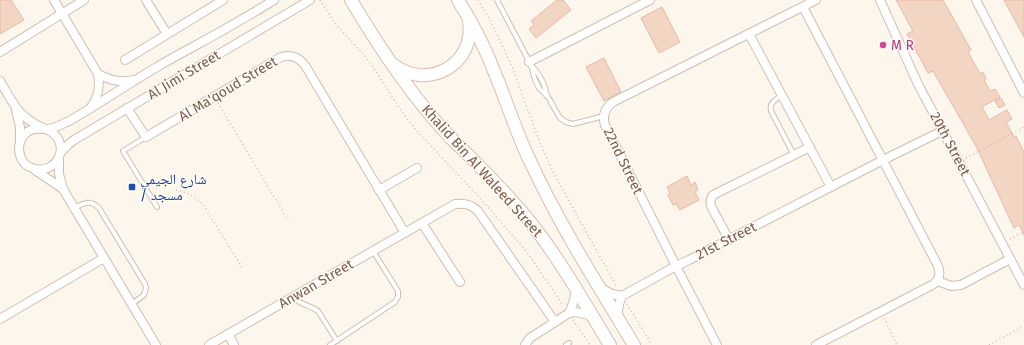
<svg xmlns="http://www.w3.org/2000/svg" width="1024" height="345" font-family="'Fira Sans','Noto Naskh Arabic',sans-serif">
  <rect width="100%" height="100%" fill="#fdf6ec"/>
  <g fill="#f3d5c3" stroke="#e6bba3">
    <path d="M0 0H11L24 20 0 34Z"/>
    <path d="M557 0H563L571 10 536 38 529 29 534 25 531 21Z"/>
    <path d="M896 0H943L971 50 968 52 980 74 983 72 986 79 984 80 990 91 995 89 1000 97 982 107 989 120 1007 110 1012 119 1006 122 1014 137 1016 136 1024 152V235L1019 225 1014 228 976 146 933 71 928 73 907 34 913 31Z"/>
    <path d="M1004 0H1024V37Z"/>
    <path d="M662 7 680 42 659 53 641 18Z"/>
    <path d="M604 58 621 92 604 101 586 67Z"/>
    <path d="M1001 98 1005 105 999 108 995 101Z"/>
    <path d="M687 176 691 185 695 182 698 190 695 192 699 200 680 210 676 204 673 205 668 195 670 193 667 187Z"/>
  </g>
  <g fill="none" stroke-linecap="round" stroke-linejoin="round">
    <defs>
      <g id="lane">
        <path d="M497 0 531 65 534 77 536 82 539 88 548 97 560 118 566 122 573 124 604 116"/>
        <path d="M531 65C540 74 545 83 547 96"/>
        <path d="M782 95C776 100 769 102 771 111L794 155"/>
        <path d="M146 137 123 151 157 207"/>
        <path d="M74 208C84 203 90 199 99 208L145 284 146 288 144 295 132 304"/>
        <path d="M293 297C300 305 310 305 318 311L337 341"/>
        <path d="M330 345 395 302 398 297V291L373 251"/>
        <path d="M566 345 569 343"/>
      </g>
      <g id="street">
        <path d="M54 0 98 74C100 86 99 96 91 107"/>
        <path d="M146 0 167 34"/>
        <path d="M880 0 918 84 1024 285"/>
        <path d="M976 0 1024 93"/>
        <path d="M803 7 938 266C941 274 939 281 932 285L816 345"/>
        <path d="M749 34 831 187"/>
        <path d="M0 52 84 0"/>
        <path d="M125 60 223 0"/>
        <path d="M529 62 650 0"/>
        <path d="M98 74C110 80 120 83 133 80"/>
        <path d="M0 81C13 103 18 117 43 128"/>
        <path d="M127 108 146 137 281 57C292 54 299 57 306 67L405 233"/>
        <path d="M16 110 20 127V142"/>
        <path d="M46 129C74 141 58 177 32 168 19 164 15 146 24 135 31 127 37 129 46 129 54 129 63 124 69 121 99 104 128 84 157 67 182 52 207 40 232 25 246 17 260 9 274 0"/>
        <path d="M61 152 69 144 74 140 310 0"/>
        <path d="M59 158V174L63 189 156 345"/>
        <path d="M35 170 63 189"/>
        <path d="M379 190 417 168"/>
        <path d="M422 223 460 282"/>
        <path d="M729 240 711 206C710 202 710 199 713 195L810 147"/>
        <path d="M938 281 951 286 961 285 1010 259"/>
        <path d="M599 287 612 294 622 296"/>
        <path d="M622 296 676 266 689 260 883 160 942 131"/>
        <path d="M569 313C573 305 575 298 576 289"/>
        <path d="M617 318 619 304 622 296"/>
        <path d="M0 319 104 258"/>
        <path d="M228 334 234 345"/>
        <path d="M209 345 455 204C464 203 471 204 478 211L555 322"/>
        <path d="M525 345 530 338 569 313 576 312 593 316"/>
        <path d="M717 345 676 266 605 125C602 115 605 108 613 102L816 0"/>
      </g>
      <g id="secondary">
        <path d="M351 0C380 49 411 96 450 137 458 146 468 154 476 163 495 182 514 202 531 223 561 261 585 304 610 345"/>
        <path d="M458 0C473 24 486 49 496 76 508 105 517 135 531 163 560 226 598 285 634 345"/>
        <path d="M394 65C428 91 476 64 469 21"/>
      </g>
    </defs>
    <use href="#lane" stroke="#d1beb0" stroke-width="6"/>
    <use href="#street" stroke="#d1beb0" stroke-width="10"/>
    <use href="#secondary" stroke="#d6c0b0" stroke-width="14"/>
    <g stroke="#d9b8a5" stroke-width="1.5" stroke-dasharray="1 3" stroke-linecap="butt">
      <path d="M320 0 337 26 365 56 374 68 398 106 408 120 419 133 479 197 527 252 563 305"/>
      <path d="M478 0 490 20 512 66 538 138 554 174 617 287"/>
      <path d="M218 103 288 220"/>
      <path d="M966 158 1024 127"/>
      <path d="M176 190C188 193 196 197 204 206L243 269"/>
      <path d="M1010 239 1024 232"/>
      <path d="M627 304 652 345"/>
      <path d="M884 318 897 345"/>
      <path d="M573 320 590 345"/>
      <path d="M989 345 1024 326"/>
    </g>
    <use href="#lane" stroke="#fff" stroke-width="4"/>
    <use href="#street" stroke="#fff" stroke-width="8"/>
    <use href="#secondary" stroke="#fff" stroke-width="12"/>
  </g>
  <circle fill="#d1479c" stroke="#fffaf3" stroke-width="1.5" cx="883" cy="45" r="4"/>
  <rect fill="#1a4fb4" stroke="#fffaf3" stroke-width="1.5" x="128" y="183" width="8" height="8" rx="2"/>
  <g text-anchor="middle" dominant-baseline="central" stroke-width="3" stroke-linejoin="round" paint-order="stroke">
    <g font-size="14" fill="#b23c85" stroke="#fffaf3" text-anchor="start">
      <text x="891" y="45">M R</text>
    </g>
    <g font-size="14" fill="#7a5c4d" stroke="#fffaf3">
      <text transform="translate(184 75) rotate(-31)">Al Jimi Street</text>
      <text transform="translate(228 89) rotate(-31)">Al Ma'qoud Street</text>
      <text transform="translate(950 144) rotate(62)">20th Street</text>
      <text transform="translate(623 161) rotate(64)">22nd Street</text>
      <text transform="translate(482 171) rotate(48)">Khalid Bin Al Waleed Street</text>
      <text transform="translate(726 241) rotate(-27)">21st Street</text>
      <text transform="translate(316 284) rotate(-30)">Anwan Street</text>
    </g>
    <g font-size="14" fill="#164399" stroke="#fffaf3" text-anchor="start">
      <text x="140" y="179">شارع الجيمي<tspan x="140" dy="16">/ مسجد</tspan></text>
    </g>
  </g>
</svg>
